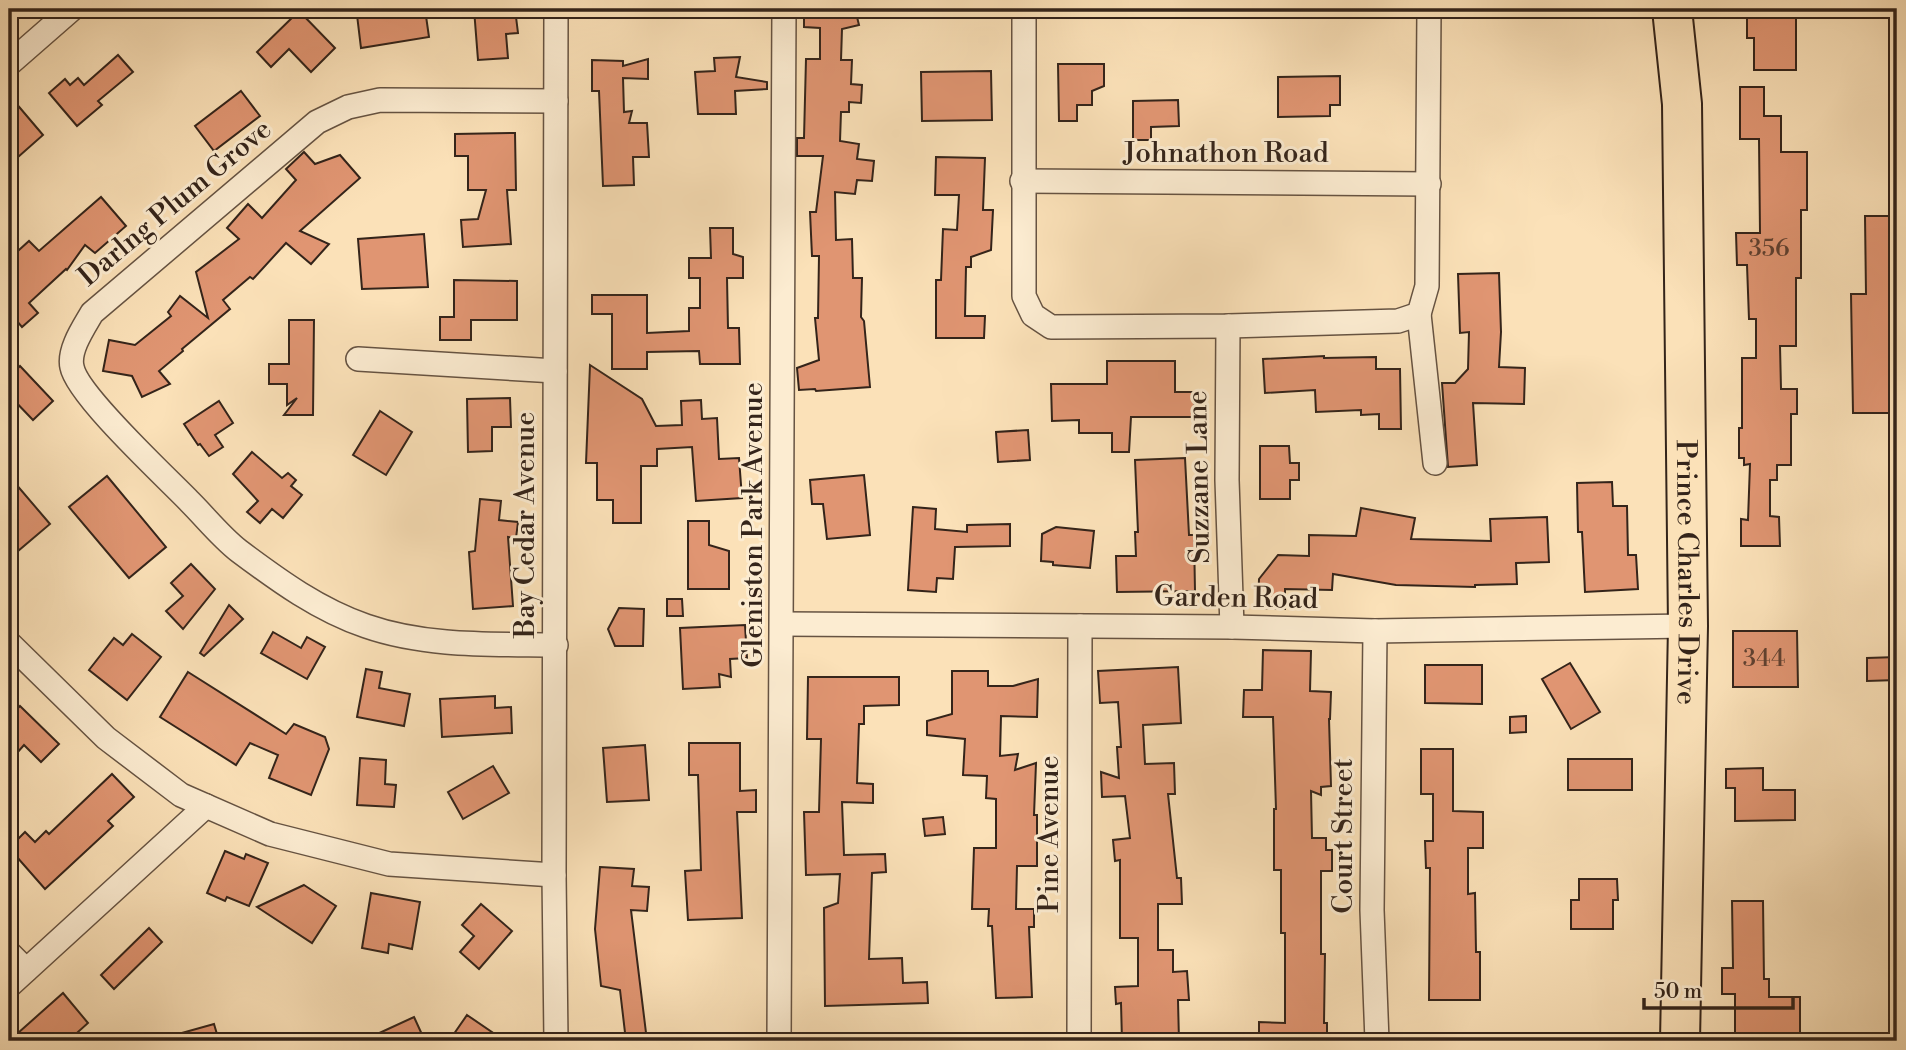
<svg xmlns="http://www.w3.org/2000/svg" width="1906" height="1050" font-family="'Libre Bodoni',serif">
  <rect width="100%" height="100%" fill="#fbe1b8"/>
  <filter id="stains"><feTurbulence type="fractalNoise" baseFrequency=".00286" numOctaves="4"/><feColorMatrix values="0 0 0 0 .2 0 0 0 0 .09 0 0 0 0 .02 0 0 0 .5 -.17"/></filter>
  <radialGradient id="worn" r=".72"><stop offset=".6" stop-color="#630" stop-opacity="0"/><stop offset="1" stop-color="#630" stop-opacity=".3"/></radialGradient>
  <g fill="#e09572" stroke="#34241a" stroke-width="2">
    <path d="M390 9H425L429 37 361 48 357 15 391 11Z"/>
    <path d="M474 9H515L518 33 506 34 508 58 478 60Z"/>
    <path d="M804 9H855L859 25 842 29 841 60H852L851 84 862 85 861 103 849 102V112H841L840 141 859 144 857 159 874 161 872 181 857 180 855 194 835 192 836 240 852 239 853 278H862L861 317 864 321 870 387 816 391 815 389 799 390 797 368 819 360 815 318H818L819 256H812L810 212H816L823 156H797V138H804L806 59H820V28L804 27Z"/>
    <path d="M299 11 335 48 311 72 289 49 271 67 257 52Z"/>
    <path d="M1747 16H1796V70H1754V38H1747Z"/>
    <path d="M118 55 133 72 98 101 102 105 77 126 49 93 65 79 70 85 78 78 84 85Z"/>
    <path d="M740 57 736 77 767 82V89L735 91 736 114H698L695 72 715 71 714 58Z"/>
    <path d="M648 59V79L623 78 624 112 632 111 629 123H647L649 157H633L634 185 603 186 599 91H592V60L623 61V66Z"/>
    <path d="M1058 64H1104V86L1092 91V105H1077V121H1059Z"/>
    <path d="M991 71 992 120 922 121 921 72Z"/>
    <path d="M1340 76V105H1330V116L1278 117V77Z"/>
    <path d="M1740 87H1764V116H1781V152H1807V210H1801V278H1796V346H1780L1781 389H1797V414H1791V465H1777V480H1770V516L1779 517 1780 546H1741V519L1748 520 1750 464 1744 465V458H1739V428H1742V358H1756V319H1749L1747 265H1737L1736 233H1760L1759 139H1740Z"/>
    <path d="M241 91 260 116 214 151 195 126Z"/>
    <path d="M9 95 43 135 9 165Z"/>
    <path d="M1178 100 1179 126 1151 127V140H1133V101Z"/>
    <path d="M515 133 516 190H507L511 244 463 247 461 220 478 219 486 190H468V156H455V134Z"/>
    <path d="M304 152 315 164 340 155 360 178 300 231 329 244 311 264 286 243 253 279 250 277 223 300 230 309 182 349 183 351 159 371 170 384 142 397 132 376 103 371 109 340 135 345 171 316 168 312 180 296 208 318 196 272 239 239 227 228 248 204 262 218 296 180 286 169Z"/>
    <path d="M936 157 985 158 983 210H993L991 250 971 257V267H966L965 316H985L984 338H936V280H941L943 229 957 230 959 195H935Z"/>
    <path d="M101 197 126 226 95 253 85 245 67 270 66 269 29 303 38 313 22 327 9 312V259L29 241 39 251Z"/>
    <path d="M1865 216H1897V237H1895L1897 413H1853L1851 294H1866Z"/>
    <path d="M710 228H733V254L743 257V278H727L728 328H739L740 364H700L699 351 647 352V369H612V314H592V295H647V333L689 331V308H700V278H689V258H711Z"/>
    <path d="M424 234 428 287 362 289 358 239Z"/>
    <path d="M1499 273 1501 332 1499 367 1525 368 1524 404 1473 403 1477 465 1448 467 1442 383H1455L1468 369 1469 332 1460 333 1458 274Z"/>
    <path d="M454 280 517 281V320H471V340H440V317H454Z"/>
    <path d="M289 320H314L313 415H284L297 398 287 405V384H269V364H289Z"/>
    <path d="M1324 356V358L1376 357V369H1400L1401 429H1379V414L1361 415V410L1316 412 1315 390 1265 393 1263 359Z"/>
    <path d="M1107 361H1175V392H1194L1195 417H1131L1129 452H1112V433H1079V420L1052 421 1051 384H1107Z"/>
    <path d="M590 365 642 399 656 426 682 425 681 401 701 400 702 419 717 418 719 459 739 458 742 498 696 501 692 447 657 449V466H641V523H613V500H597V463H586Z"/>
    <path d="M20 366 53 401 33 420 9 395V377Z"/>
    <path d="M510 398 511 427H492V451L468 452 467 399Z"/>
    <path d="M219 401 233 423 215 435 223 447 209 456 200 444 198 445 184 424Z"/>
    <path d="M380 411 412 432 386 475 353 455Z"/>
    <path d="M1028 430 1030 460 998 462 996 432Z"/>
    <path d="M1260 446H1289L1290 463H1299V480H1290V499H1260Z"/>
    <path d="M252 452 282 478 288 473 296 480 291 486 302 495 283 518 272 509 260 523 247 512 258 501 233 474Z"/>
    <path d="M1185 458 1189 535H1194L1195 591 1117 592 1116 556H1136L1135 532H1138L1135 460Z"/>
    <path d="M864 475 870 535 827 539 823 504H812L810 480Z"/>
    <path d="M9 476 50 524 18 551 9 540Z"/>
    <path d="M107 476 166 547 129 578 69 507Z"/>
    <path d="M1612 482 1613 506H1627L1628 555H1636L1638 589 1585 592 1582 532H1578L1577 483Z"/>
    <path d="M480 499 501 501 499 520 518 522 516 538 508 537 513 606 473 609 469 552 475 551Z"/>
    <path d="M913 507 936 509 935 529 967 532V525L1010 524V546L955 547 953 579 937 578 936 592 908 590Z"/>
    <path d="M1361 508 1415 518 1411 539 1491 541 1490 519 1547 517 1549 562 1516 563 1517 584 1475 585V587L1396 585 1333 574 1332 590 1285 589V609L1258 608 1259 579 1278 555 1309 556V535L1356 536Z"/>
    <path d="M688 521H709V545L729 551V589H688Z"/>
    <path d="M1056 527 1094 531 1090 568 1053 565V562L1041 561 1042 534Z"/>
    <path d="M191 564 215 589 183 629 166 611 183 596 171 583Z"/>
    <path d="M667 599H682L683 616H667Z"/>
    <path d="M229 605 243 619 204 656 200 653Z"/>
    <path d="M619 608 644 609 643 646H615L608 629Z"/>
    <path d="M745 625 747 658 730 659 731 677 719 674 720 687 683 689 680 628Z"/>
    <path d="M1733 631H1797L1798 687H1733Z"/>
    <path d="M273 632 301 648 307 637 325 647 307 679 261 653Z"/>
    <path d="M132 634 161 657 127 700 89 670 114 638 123 645Z"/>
    <path d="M1263 650 1311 651 1310 691 1331 692 1330 719H1329L1331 786 1321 787V795L1311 791 1312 838H1326V850H1332V871H1321V954H1325L1324 1023H1327V1041H1259V1022L1285 1023V933H1281V870H1274V809H1276L1273 717H1243L1244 690H1262Z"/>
    <path d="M1897 657V680L1867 681V658Z"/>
    <path d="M1570 663 1600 712 1571 729 1542 679Z"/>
    <path d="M1425 665H1482V704L1425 703Z"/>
    <path d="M1178 667 1181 723 1143 725 1145 764 1174 763 1175 794H1168L1177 878H1181L1182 904H1158V950H1173V972L1187 971 1189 1000H1178L1179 1041H1122L1121 1003 1116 1004 1115 987 1138 986V938H1120V860L1115 861 1113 840 1130 838 1125 796 1102 797 1101 772 1119 778 1117 747H1121L1118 702 1100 703 1098 671Z"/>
    <path d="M366 669 382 672 379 688 410 694 404 726 357 717Z"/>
    <path d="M952 671H988V686H1013L1038 679 1037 717 1001 716 1000 756 1018 754 1015 770 1036 763 1034 815H1037V866H1017L1016 909H1034V927H1029L1032 997 996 998 992 926H988L989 909H972L974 848H996V799L986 798 987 776 963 775 965 739 927 735V721L952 714Z"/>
    <path d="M188 672 286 734 294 724 325 737 329 749 311 795 269 778 278 755 250 743 236 765 160 717Z"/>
    <path d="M808 677H899V705L864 706V724H859L857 783 873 784V803L842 802 844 855 885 854 886 872 872 873 869 959 902 958 903 983 927 982 928 1003 825 1006 824 908 838 903 840 874 806 875 804 812H819L821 739H807Z"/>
    <path d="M495 696V708L511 707 512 733 442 737 440 699Z"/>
    <path d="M20 706 59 744 41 762 24 745 9 762V717Z"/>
    <path d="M1526 716V732L1510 733V717Z"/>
    <path d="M689 743H740V791L756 790V812H737L742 918 688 920 685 871 701 870 698 775H689Z"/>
    <path d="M645 745 649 800 607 802 603 748Z"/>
    <path d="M1421 749H1453V811L1483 812V848H1468V894L1475 893 1476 952H1480V1000H1429L1430 868H1426L1425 841H1433V794H1421Z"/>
    <path d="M360 758 386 760 385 784 396 785 394 807 357 805Z"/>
    <rect x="1568" y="759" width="64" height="31"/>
    <path d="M493 766 509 793 463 819 448 792Z"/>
    <path d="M1763 768V790H1795V820L1735 821V788H1726V769Z"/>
    <path d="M112 774 134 797 108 821 113 826 45 889 9 848 25 832 35 842 46 831 49 834Z"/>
    <path d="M943 817 945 834 925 836 923 819Z"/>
    <path d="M225 851 244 859 246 854 268 863 249 906 227 897 225 901 207 893Z"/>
    <path d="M600 867 634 869 632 886 649 887 647 911 631 910 647 1041H626L620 990 601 986 595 929Z"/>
    <path d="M1579 879H1617L1618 900H1613V929H1571V900H1579Z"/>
    <path d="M304 885 336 906 312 943 257 907Z"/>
    <path d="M371 893 420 902 412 949 389 944 388 953 362 948Z"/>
    <path d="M1732 901H1763L1764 979H1769V997H1800V1041H1735V994H1722V968H1733Z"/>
    <path d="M481 904 512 931 479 969 460 952 474 936 462 925Z"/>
    <path d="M149 928 162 942 114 989 101 975Z"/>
    <path d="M63 993 88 1023 68 1041H9Z"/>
    <path d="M467 1015 505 1041H449Z"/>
    <path d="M414 1017 425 1041H362Z"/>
    <path d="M214 1024 219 1041H172L171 1036Z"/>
  </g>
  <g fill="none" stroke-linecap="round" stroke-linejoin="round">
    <defs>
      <g id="street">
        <path d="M556 9 554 875 556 1041"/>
        <path d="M1024 9V296L1033 315 1051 327 1228 326 1398 321 1419 314 1427 286 1429 9"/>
        <path d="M9 64 72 9"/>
        <path d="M1022 181 1429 184"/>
        <path d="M1419 314 1435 463"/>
        <path d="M1228 326 1227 480 1232 627"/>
        <path d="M358 359 555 371"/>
        <path d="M782 624 1232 627 1375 631 1688 626"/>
        <path d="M1375 631 1372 910 1377 1041"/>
        <path d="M9 643 106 738 181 795 270 834 389 864 554 875"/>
        <path d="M556 645C493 644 426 647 366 626 319 610 279 581 239 551 221 537 206 518 190 502 167 478 77 395 72 367 68 350 84 327 92 313L317 122 348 107 380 100 556 101"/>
        <path d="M9 953 26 970"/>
        <path d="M9 986 206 806"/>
        <path d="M779 1041 784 9"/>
        <path d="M1079 1041 1080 626"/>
      </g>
      <g id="highway">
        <path id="s1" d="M1672 9 1682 104 1688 626 1680 1041"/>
      </g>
    </defs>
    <use href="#street" stroke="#665342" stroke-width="26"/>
    <use href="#highway" stroke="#34241a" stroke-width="42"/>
    <use href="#street" stroke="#fcecd1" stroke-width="23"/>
    <use href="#highway" stroke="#fbe1b8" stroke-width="38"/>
  </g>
  <g text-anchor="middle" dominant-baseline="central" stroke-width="6" stroke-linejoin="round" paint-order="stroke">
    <g font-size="24" fill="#5f4030">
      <text x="1769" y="249">356</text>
      <text x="1764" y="659">344</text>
    </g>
    <g font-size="28" fill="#34241a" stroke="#fcecd1">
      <text x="1226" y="153">Johnathon Road</text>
      <text transform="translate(175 203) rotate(-40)">Darlng Plum Grove</text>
      <text transform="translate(1199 477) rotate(-91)">Suzzane Lane</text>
      <text transform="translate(525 525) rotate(-90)">Bay Cedar Avenue</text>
      <text transform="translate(753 525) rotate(-90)">Gleniston Park Avenue</text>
      <text stroke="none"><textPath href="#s1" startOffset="564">Prince Charles Drive</textPath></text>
      <text transform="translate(1236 598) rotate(1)">Garden Road</text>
      <text transform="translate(1049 834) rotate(-90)">Pine Avenue</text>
      <text transform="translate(1343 836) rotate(-90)">Court Street</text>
    </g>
  </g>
  <rect width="1906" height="1050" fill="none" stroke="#fbe1b8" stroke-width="35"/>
  <rect x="10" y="10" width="1885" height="1029" fill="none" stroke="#34241a" stroke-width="3.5"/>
  <rect x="18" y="18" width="1871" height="1015" fill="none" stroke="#34241a" stroke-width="2"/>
  <path d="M1644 998v10h149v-10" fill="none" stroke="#34241a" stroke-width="3.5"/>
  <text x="1654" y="998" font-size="21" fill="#34241a" stroke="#fcecd1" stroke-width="5" paint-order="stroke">50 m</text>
  <rect width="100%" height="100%" filter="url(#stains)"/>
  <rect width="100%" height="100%" fill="url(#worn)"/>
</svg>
